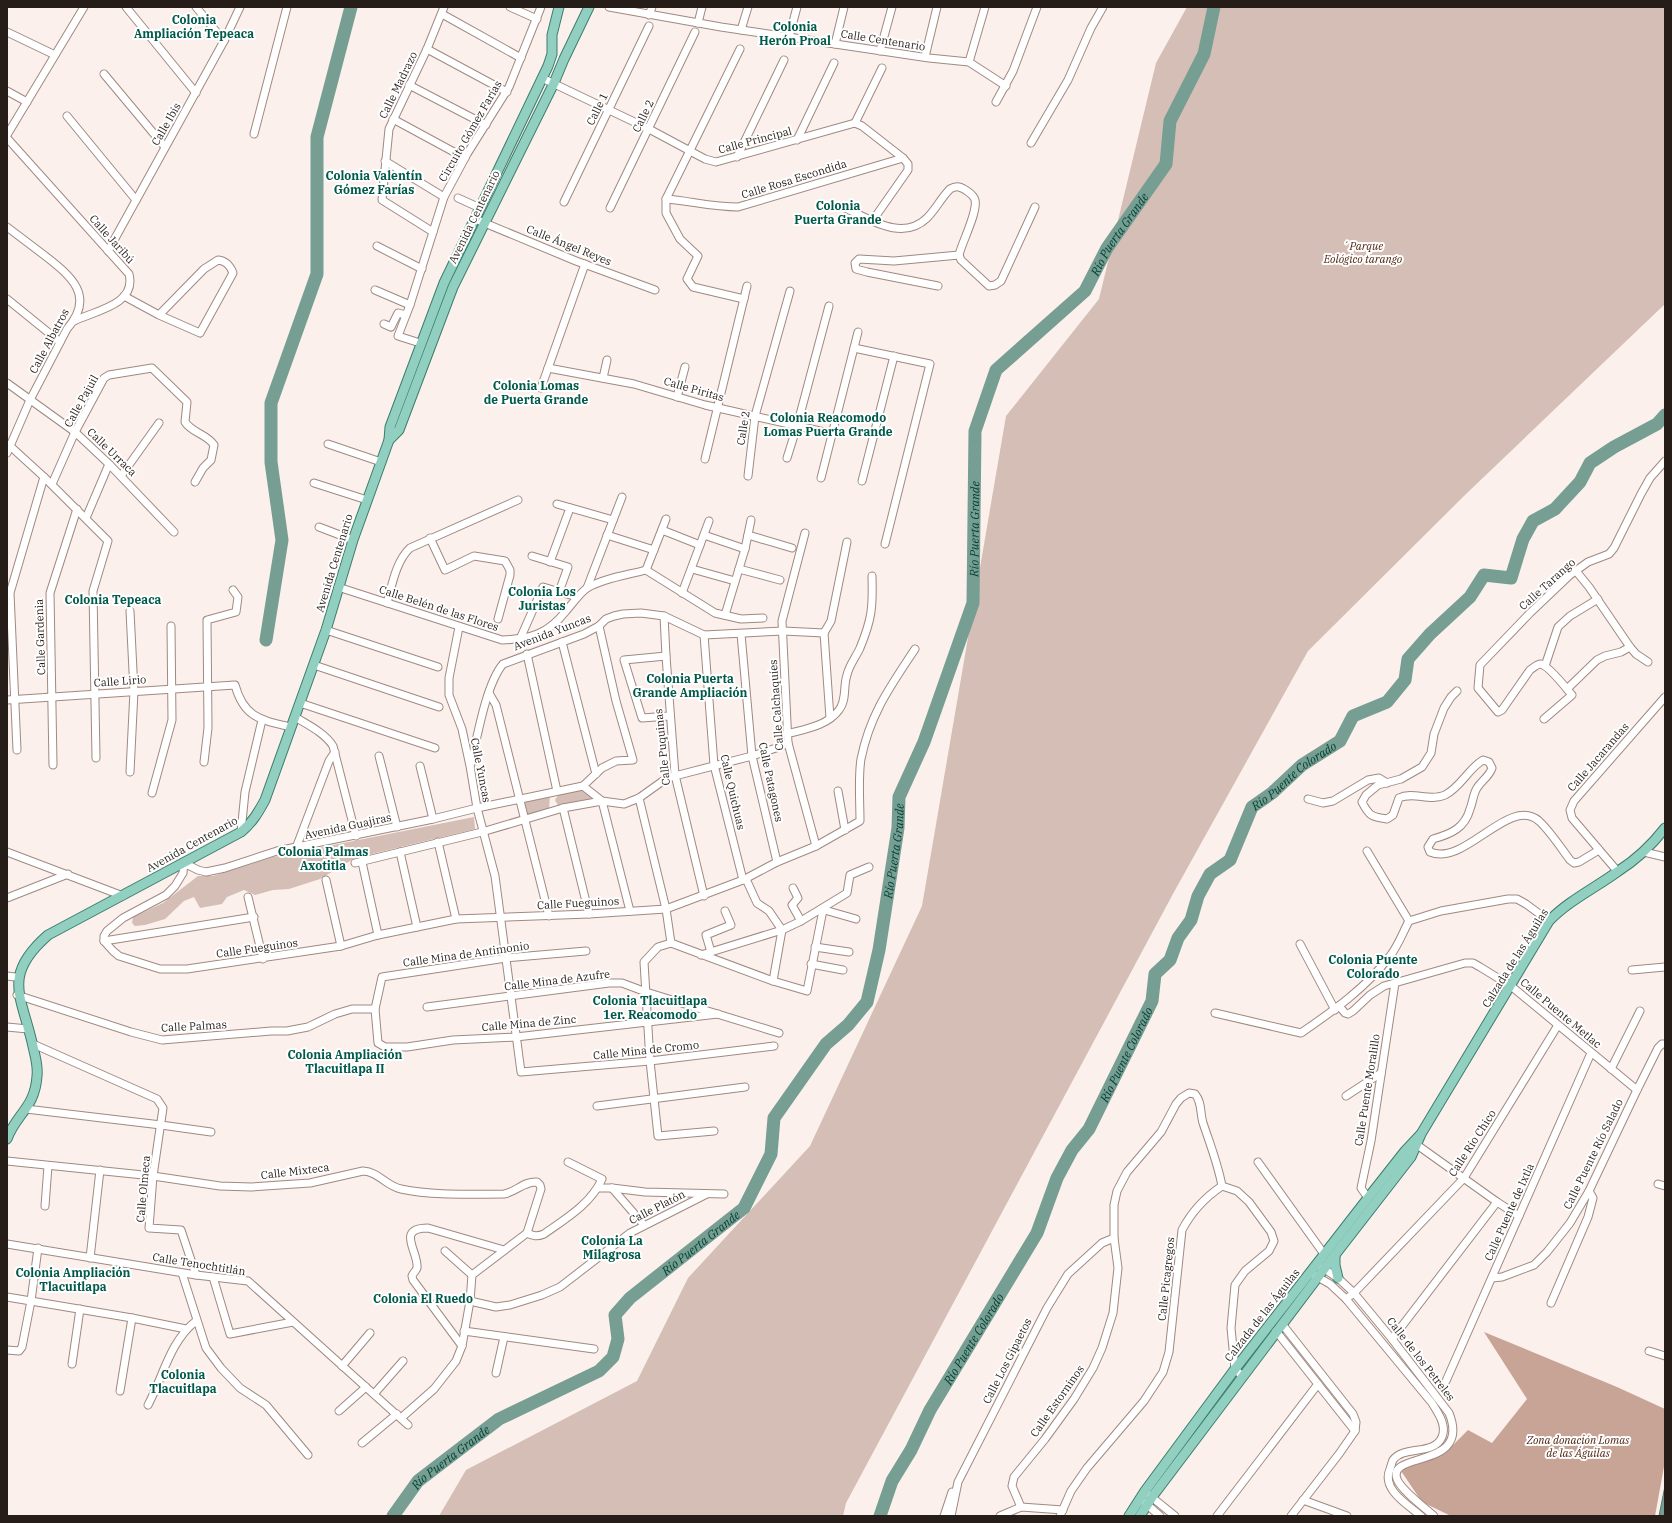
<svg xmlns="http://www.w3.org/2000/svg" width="1672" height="1523" font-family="'IBM Plex Serif',serif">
  <rect width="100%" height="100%" fill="#fbf0ec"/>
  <g fill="#d4beb5">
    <path d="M1187 7H1665V304L1466 494 1308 651 1174 892 846 1503 843 1516H439L466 1470 637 1381 688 1278 810 1146 922 906 1006 416 1099 299 1156 63Z"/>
    <path d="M579 789 598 801 559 807 555 800 559 794Z"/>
    <path d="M550 794 549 810 525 816 521 800Z"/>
    <path d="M474 817 475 829 355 858 320 879 289 889 273 890 255 895 244 890 227 897 222 904 200 908 194 897 184 901 165 919 145 925 135 926 132 923 133 917 163 903 198 876H213L273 857Z"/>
  </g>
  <path fill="#c8a496" d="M1484 1332 1617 1387 1665 1409V1461L1655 1516H1451L1422 1502 1399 1468 1453 1445 1468 1430 1492 1443 1527 1399Z"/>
  <path fill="#769e92" stroke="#5e776e" d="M1665 1486V1516H1659Z"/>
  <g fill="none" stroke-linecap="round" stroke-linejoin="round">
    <g stroke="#769e92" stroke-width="13">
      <path d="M266 640 282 540 271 462V403L317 274V137L351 7"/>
      <path id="s1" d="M393 1516 418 1481 499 1419 599 1371 613 1357 618 1339 615 1315 630 1298 744 1208 771 1154 774 1118 826 1044 848 1025 867 1002 879 950 898 828 899 797 924 742 973 603 975 431 996 370 1085 291 1107 248 1166 164 1170 121 1204 54 1214 7"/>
      <path id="s2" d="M880 1516 892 1481 911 1450 930 1410 1037 1233 1057 1178 1072 1150 1089 1129 1152 1001 1155 974 1170 960 1178 938 1191 920 1198 896 1210 874 1230 860 1252 807 1272 793 1302 765 1340 741 1353 716 1387 702 1405 680 1408 659 1430 634 1470 597 1484 575 1511 578 1523 539 1533 521 1555 509 1580 482 1590 463 1614 447 1657 424 1665 415"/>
    </g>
    <defs>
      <g id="minor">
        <path d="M126 7 196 93"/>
        <path d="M196 7 224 41"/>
        <path d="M510 7 537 19"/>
        <path d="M609 7 721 27 929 58 969 62 1006 86"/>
        <path d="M442 14 521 58"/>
        <path d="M649 15 652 7"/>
        <path d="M698 23 702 7"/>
        <path d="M741 30 748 7"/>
        <path d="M7 32 55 55"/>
        <path d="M789 37 797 7"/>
        <path d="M835 44 844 7"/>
        <path d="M427 49 507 92"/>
        <path d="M740 49 666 199V213L680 239 698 256 687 279 693 287 744 299"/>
        <path d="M880 51 892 7"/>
        <path d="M925 57 937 7"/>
        <path d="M969 62 985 7"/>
        <path d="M104 74 165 147"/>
        <path d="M542 78 649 129 705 159 716 162 855 123 862 126 903 158 908 164V170L873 220"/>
        <path d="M409 85 486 125"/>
        <path d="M7 91 27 102"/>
        <path d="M996 102 1013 71 1037 7"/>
        <path d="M67 116 136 200"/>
        <path d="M393 119 465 158"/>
        <path d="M855 123 882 68"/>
        <path d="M254 134 287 7"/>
        <path d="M7 135 84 7"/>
        <path d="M7 138 129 274C137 305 94 311 74 321"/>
        <path d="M797 140 834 63"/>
        <path d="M1031 143 1068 80 1091 28 1103 7"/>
        <path d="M737 157 784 60"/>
        <path d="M385 161 444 197"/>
        <path d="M458 198 480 208"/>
        <path d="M666 199C690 201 713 207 738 207L903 158"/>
        <path d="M564 202 649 26"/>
        <path d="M610 208 695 32"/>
        <path d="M845 208C870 219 902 242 927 218 936 209 941 198 950 189 957 185 961 187 967 191 970 193 974 196 975 200 978 212 962 242 959 255"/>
        <path d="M475 219 576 261 655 290"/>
        <path d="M7 227C19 236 32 246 44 255 71 276 96 296 67 329L30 400 7 453"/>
        <path d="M433 232 382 200 389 129 427 49 444 7"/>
        <path d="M377 246 422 269"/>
        <path d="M108 251 224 41 240 7"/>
        <path d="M938 286 867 272 856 269 855 263 859 259 894 261 959 255 961 260 989 286 995 285 1001 281 1035 207"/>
        <path d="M375 290 410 305"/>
        <path d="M124 296 159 315 200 333 233 273C230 265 226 261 218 260L204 269 159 315"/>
        <path d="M7 299 60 342"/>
        <path d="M384 324 391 327 398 313 406 315"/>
        <path d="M420 343 398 336 410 305 444 197 467 154 509 87 541 7"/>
        <path d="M854 348 930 364 885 544"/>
        <path d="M548 368 634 384 705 405 833 434"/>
        <path d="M603 378 607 360"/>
        <path d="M7 383 75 432 109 464 174 532"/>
        <path d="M541 388 585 264"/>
        <path d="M677 397 685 367"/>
        <path d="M328 444 381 462"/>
        <path d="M9 445 44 477 108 541 93 591 96 758"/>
        <path d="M787 458 797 426 829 306"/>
        <path d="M705 459 747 286"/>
        <path d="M121 476 159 423"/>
        <path d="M748 476 755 416 790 291"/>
        <path d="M821 478 858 332"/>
        <path d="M862 481 894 356"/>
        <path d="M314 483 367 500"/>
        <path d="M52 484 75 432 104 378 109 375 152 368 187 402 185 422C192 433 207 434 214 445L211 460 203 468 195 482"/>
        <path d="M557 504 613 520"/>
        <path d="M86 518 109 464"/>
        <path d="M319 527 353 540"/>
        <path d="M662 530 700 545"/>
        <path d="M805 533 782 621 788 743 816 846"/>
        <path d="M607 535 654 550"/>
        <path d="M704 535 745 549"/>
        <path d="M748 535 792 548"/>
        <path d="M430 538 445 570 474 556 505 561 510 570V575L498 619"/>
        <path d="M532 556 568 567 559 592"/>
        <path d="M550 562 570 508"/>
        <path d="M692 569 735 581"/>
        <path d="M739 569 780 580"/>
        <path d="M646 570 666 519"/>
        <path d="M1576 571 1589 587 1630 647 1636 654 1648 662"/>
        <path d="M338 587 502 640C531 639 548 634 566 611 573 603 579 594 587 588 604 578 628 575 646 570L715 613 741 619 763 618"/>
        <path d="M587 588 622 497"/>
        <path d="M682 593 709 521"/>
        <path d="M387 603C392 585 396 561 410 548L518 500"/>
        <path d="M725 615 745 549 751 520"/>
        <path d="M664 616 666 656 675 775 704 896"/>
        <path d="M599 626 616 701 633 760 616 761 602 768 583 786 477 808 433 819 277 851 225 868 206 872 198 870 184 863 183 873 175 886 166 895 123 918 107 931 104 936V941L113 951 119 956 160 969H187L341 946 378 935 456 919 589 914 666 909 743 880 777 862 816 846 860 821C860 803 858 777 861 759 870 714 890 687 915 649"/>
        <path d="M459 627 449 678V695L462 729 470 766 477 808 495 876 521 1072 650 1061 774 1046"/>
        <path d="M326 630 438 667"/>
        <path d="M824 633 831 621 847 542"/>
        <path d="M824 633 830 718"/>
        <path d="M741 634 752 756 777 862"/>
        <path d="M704 635 714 765 743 880"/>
        <path d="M520 639 543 587 577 597"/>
        <path d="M562 642 596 774"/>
        <path d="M527 654 557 791"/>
        <path d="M666 656 624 660 642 718 669 716"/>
        <path d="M314 665 439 707"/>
        <path d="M1545 666 1558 627 1570 616 1598 599"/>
        <path d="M1567 689 1597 660 1605 656 1621 652 1630 647"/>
        <path d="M1457 691 1451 697 1444 708 1434 734 1431 753 1422 767 1401 779 1378 785 1366 795 1362 802C1369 816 1372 817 1387 819L1393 815 1399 798C1413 791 1430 802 1445 795 1461 787 1468 769 1483 760L1489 762 1492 768C1489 777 1482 780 1477 788 1473 794 1473 802 1470 809 1465 828 1451 834 1433 839L1428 847 1430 852C1465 867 1509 795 1539 821 1550 831 1561 848 1570 860L1574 863 1579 862 1599 850"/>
        <path d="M489 693 496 705 549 916"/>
        <path d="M7 700 235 685C244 718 261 720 291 727"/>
        <path d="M300 703 435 748"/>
        <path d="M295 717C308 725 325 733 333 746L356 836"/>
        <path d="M1544 719 1572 695C1566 688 1549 666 1541 664 1537 664 1533 668 1530 670L1502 710 1498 712 1478 688 1480 665 1530 613 1570 575 1588 562 1609 554 1614 548 1641 494 1650 478 1665 461"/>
        <path d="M787 734C805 729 827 726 839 710 847 700 843 686 847 675 849 665 856 657 860 648 872 619 873 607 872 576"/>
        <path d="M17 750 10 593 44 477"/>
        <path d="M379 756 397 827"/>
        <path d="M204 762 208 728 207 620 236 612 238 597 233 590"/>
        <path d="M471 764C477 738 486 684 503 664L584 634 599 626 606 619 614 616 623 614 641 613 664 616 704 635 783 631 824 633"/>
        <path d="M53 765 50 593 77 509"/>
        <path d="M420 766 433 819"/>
        <path d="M130 772 134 691 130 611"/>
        <path d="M583 786 602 801 624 804 639 798 667 778 752 756 776 748 788 743"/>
        <path d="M838 791 845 830"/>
        <path d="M152 793 172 720 171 626"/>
        <path d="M639 798 666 909 671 943"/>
        <path d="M1308 799 1323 803 1333 801 1368 780 1379 778 1387 783"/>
        <path d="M563 808 589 914"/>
        <path d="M241 832 245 792 262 720"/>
        <path d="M438 842 456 919"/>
        <path d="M296 848 329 761 335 752"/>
        <path d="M1367 851 1409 921"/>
        <path d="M7 852 123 896"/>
        <path d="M400 852 417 927"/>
        <path d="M1644 852 1665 857"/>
        <path d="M362 862 378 935"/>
        <path d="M355 863 482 832 563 808 602 801 630 911"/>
        <path d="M1618 872 1572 818 1570 810 1574 801 1665 697"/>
        <path d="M746 879 757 903 769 911 782 930"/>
        <path d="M326 880 341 946"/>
        <path d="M793 888 798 898 792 905 801 921"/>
        <path d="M248 897 263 959"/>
        <path d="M7 898 68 874"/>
        <path d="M821 909 856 919"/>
        <path d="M104 941 254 917"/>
        <path d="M671 943 658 947 644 962 650 1061 658 1136 714 1131"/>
        <path d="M671 943 773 981 807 991 823 910"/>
        <path d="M1300 944 1335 1010"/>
        <path d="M815 947 849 952"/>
        <path d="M586 951 506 958 382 977 375 1009 378 1043 385 1047H407L453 1040 516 1037 718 1014"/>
        <path d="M711 952 706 935 731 925 725 911"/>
        <path d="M701 955 782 930 801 921 847 893 850 875 869 867"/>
        <path d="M811 964 843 970"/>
        <path d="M1632 970 1665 967"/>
        <path d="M7 976 15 977"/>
        <path d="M773 981 782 930"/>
        <path d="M17 995 131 1032 162 1040 271 1031H287L308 1027 335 1014 352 1009H375"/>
        <path d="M1339 1006 1345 1013 1348 1014 1353 1011 1370 995 1384 986 1465 963H1473L1480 967 1511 986 1637 1090"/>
        <path d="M427 1007 609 983H622L646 992 779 1033"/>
        <path d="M1215 1013 1301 1033C1333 1011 1366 988 1390 956 1398 946 1403 932 1409 921L1441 911 1508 899H1517L1526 904 1549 921"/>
        <path d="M7 1027 28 1029"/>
        <path d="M33 1044 157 1099 163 1108 153 1176 149 1228 181 1230 196 1275"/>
        <path d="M1611 1069 1640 1011"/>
        <path d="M1346 1096 1381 1073"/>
        <path d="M597 1106 745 1087"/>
        <path d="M26 1109 161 1125 211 1132"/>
        <path d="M1413 1142 1497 1202 1519 1216"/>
        <path d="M7 1161 153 1176 220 1186 251 1187 310 1183 363 1171C379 1172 386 1186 401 1189 434 1196 470 1194 504 1194 516 1192 524 1181 537 1182L540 1185 541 1189 527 1233 472 1275 470 1301 462 1346 456 1361 434 1389 401 1418"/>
        <path d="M1258 1162 1324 1254"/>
        <path d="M1658 1184 1665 1186"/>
        <path d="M598 1188H612L645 1192 724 1194"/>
        <path d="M612 1188 644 1225"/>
        <path d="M1368 1198 1361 1188 1371 1141 1395 983"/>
        <path d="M45 1206 48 1166"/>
        <path d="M527 1233C533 1236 537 1237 544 1234 565 1219 591 1204 602 1179L568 1162"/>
        <path d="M7 1244 196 1275 248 1281 408 1425"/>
        <path d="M445 1251 472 1275"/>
        <path d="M90 1258 100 1170"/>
        <path d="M1320 1266 1338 1278 1354 1293 1392 1339 1449 1413C1472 1470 1386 1451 1397 1479 1401 1490 1425 1508 1434 1516"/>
        <path d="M182 1273 206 1348 221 1368 240 1388 266 1405 308 1455"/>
        <path d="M1314 1275 1330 1284 1346 1299 1432 1403C1438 1413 1447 1425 1442 1437 1434 1456 1404 1445 1393 1460 1392 1462 1391 1466 1390 1469 1381 1489 1407 1504 1421 1516"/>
        <path d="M213 1277 230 1334 293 1322"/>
        <path d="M1492 1278 1502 1277 1534 1265 1547 1252 1570 1223 1589 1191 1637 1090 1658 1048 1662 1044H1665"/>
        <path d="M7 1297 132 1318 186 1329"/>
        <path d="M1346 1299 1354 1293 1464 1178 1558 1025"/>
        <path d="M470 1301 496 1307 510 1305 542 1295 560 1287 630 1233 707 1194"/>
        <path d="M1551 1303 1588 1217 1593 1198 1589 1191"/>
        <path d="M1282 1324 1353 1414 1356 1422 1355 1431 1339 1454 1291 1516"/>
        <path d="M464 1331 594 1349"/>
        <path d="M1276 1331 1355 1431"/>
        <path d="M1392 1339 1497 1202"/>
        <path d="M462 1346 413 1280 412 1276C413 1273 416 1271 417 1268 419 1252 395 1228 428 1228L504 1250"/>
        <path d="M7 1350 19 1351 22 1347 31 1301 38 1248"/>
        <path d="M1649 1351 1665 1356"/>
        <path d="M72 1364 80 1309"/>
        <path d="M342 1366 370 1333"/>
        <path d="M496 1373 504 1337"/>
        <path d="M1446 1381 1591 1053"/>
        <path d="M120 1391 132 1318"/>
        <path d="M374 1394 403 1361"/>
        <path d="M148 1405C163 1377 170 1341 196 1321"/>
        <path d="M339 1411 366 1387"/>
        <path d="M362 1443 397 1414"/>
        <path d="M1149 1495 1175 1516"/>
        <path d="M1303 1500 1347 1516"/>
        <path d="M1144 1502 1160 1516"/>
        <path d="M1021 1507 1012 1486 1014 1477 1045 1439 1074 1399 1093 1368 1102 1348 1113 1313 1118 1268 1114 1238V1205L1117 1191 1127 1172 1161 1132 1176 1104 1181 1098 1189 1093 1195 1094C1202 1102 1200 1113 1203 1123 1210 1144 1218 1164 1222 1186"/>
        <path d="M944 1516 952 1492"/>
        <path d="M951 1516 958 1482 1047 1308 1068 1274 1102 1243 1114 1238"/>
        <path d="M1000 1516 1021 1507 1063 1510"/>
        <path d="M1060 1516 1071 1491 1087 1468 1144 1401 1163 1372 1169 1352 1182 1230C1192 1211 1204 1198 1222 1186L1237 1191 1249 1202 1271 1232 1274 1241 1269 1251 1245 1271 1235 1285 1231 1328 1235 1369 1242 1376"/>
        <path d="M1217 1516 1318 1384"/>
      </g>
      <g id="major">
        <path d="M389 440 399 430 453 287 554 83 564 59 589 7"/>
        <path d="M7 1139C16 1114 35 1108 37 1076 38 1068 36 1059 34 1051 23 997 0 977 48 935L241 832C252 823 258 813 265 800L326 630 353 540 389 440 390 427 444 283 548 66 552 54V35L559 7"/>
        <path d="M1335 1255V1265L1338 1278"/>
        <path d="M1129 1516 1145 1491 1235 1369 1368 1198 1405 1151 1420 1135"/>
        <path d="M1140 1516 1152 1497 1324 1269 1411 1157 1421 1134 1549 921C1568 901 1595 888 1617 872 1636 860 1651 846 1665 828"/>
      </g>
    </defs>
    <use href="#minor" stroke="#a18980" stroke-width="9"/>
    <use href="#major" stroke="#3c7d6b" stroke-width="11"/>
    <use href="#minor" stroke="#fff" stroke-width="7"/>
    <use href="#major" stroke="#91d0c1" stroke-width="9"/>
  </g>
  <g text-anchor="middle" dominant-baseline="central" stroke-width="4" stroke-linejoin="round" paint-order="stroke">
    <g font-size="11" fill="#261d19" stroke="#fff">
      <text transform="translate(883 40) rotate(9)">Calle Centenario</text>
      <text transform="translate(398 85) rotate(-64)">Calle Madrazo</text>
      <text transform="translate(597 109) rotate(-64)">Calle 1</text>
      <text transform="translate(643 116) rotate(-64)">Calle 2</text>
      <text transform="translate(166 124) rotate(-60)">Calle Ibis</text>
      <text transform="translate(470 131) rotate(-60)">Circuito Gómez Farías</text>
      <text transform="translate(755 140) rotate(-15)">Calle Principal</text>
      <text transform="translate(794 179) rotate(-17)">Calle Rosa Escondida</text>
      <text transform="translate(474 217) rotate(-64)">Avenida Centenario</text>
      <text transform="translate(112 239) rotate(48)">Calle Jaribú</text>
      <text transform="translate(569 245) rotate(22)">Calle Ángel Reyes</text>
      <text transform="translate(49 341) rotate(-62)">Calle Albatros</text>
      <text transform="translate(694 389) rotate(16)">Calle Piritas</text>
      <text transform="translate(81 401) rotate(-61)">Calle Pajuil</text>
      <text transform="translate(743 428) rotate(-81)">Calle 2</text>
      <text transform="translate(112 452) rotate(44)">Calle Urraca</text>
      <text transform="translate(334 563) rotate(-73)">Avenida Centenario</text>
      <text transform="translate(1547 584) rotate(-42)">Calle Tarango</text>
      <text transform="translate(439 608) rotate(18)">Calle Belén de las Flores</text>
      <text transform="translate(552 632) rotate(-21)">Avenida Yuncas</text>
      <text transform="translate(40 637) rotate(-92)">Calle Gardenia</text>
      <text transform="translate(120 681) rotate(-4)">Calle Lirio</text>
      <text transform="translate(776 705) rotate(-94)">Calle Calchaquíes</text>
      <text transform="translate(662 747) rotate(-96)">Calle Puquinas</text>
      <text transform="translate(1598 757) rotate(-49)">Calle Jacarandas</text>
      <text transform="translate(481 770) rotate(79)">Calle Yuncas</text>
      <text transform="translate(771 782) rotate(78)">Calle Patagones</text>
      <text transform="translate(733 792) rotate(77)">Calle Quichuas</text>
      <text transform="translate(348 826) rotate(-12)">Avenida Guajiras</text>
      <text transform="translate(192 844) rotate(-29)">Avenida Centenario</text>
      <text transform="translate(578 903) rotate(-3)">Calle Fueguinos</text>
      <text transform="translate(257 948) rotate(-8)">Calle Fueguinos</text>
      <text transform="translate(466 954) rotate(-8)">Calle Mina de Antimonio</text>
      <text transform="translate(1515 958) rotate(-58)">Calzada de las Águilas</text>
      <text transform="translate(557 980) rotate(-7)">Calle Mina de Azufre</text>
      <text transform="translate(1561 1013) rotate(40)">Calle Puente Metlac</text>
      <text transform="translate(529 1023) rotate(-5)">Calle Mina de Zinc</text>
      <text transform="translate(194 1026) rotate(-3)">Calle Palmas</text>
      <text transform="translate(646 1050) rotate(-6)">Calle Mina de Cromo</text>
      <text transform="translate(1367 1090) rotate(-81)">Calle Puente Moralillo</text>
      <text transform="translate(1472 1143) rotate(-57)">Calle Río Chico</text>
      <text transform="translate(1593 1154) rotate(-64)">Calle Puente Río Salado</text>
      <text transform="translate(295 1171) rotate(-7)">Calle Mixteca</text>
      <text transform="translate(143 1189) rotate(-85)">Calle Olmeca</text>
      <text transform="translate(657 1207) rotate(-27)">Calle Platón</text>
      <text transform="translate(1509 1212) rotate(-66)">Calle Puente de Ixtla</text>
      <text transform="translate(199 1264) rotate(9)">Calle Tenochtitlán</text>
      <text transform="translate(1166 1279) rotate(-84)">Calle Picagregos</text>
      <text transform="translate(1262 1315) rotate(-52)">Calzada de las Águilas</text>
      <text transform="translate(1421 1359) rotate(52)">Calle de los Petreles</text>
      <text transform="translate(1007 1361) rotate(-63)">Calle Los Gipaetos</text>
      <text transform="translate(1057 1401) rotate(-55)">Calle Estorninos</text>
    </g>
    <g font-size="11" font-style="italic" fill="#4c1d09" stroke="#fff">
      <text x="1363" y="246">´Parque<tspan x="1363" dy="13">Eológico tarango</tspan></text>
      <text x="1578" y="1440">Zona donación Lomas<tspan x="1578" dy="13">de las Águilas</tspan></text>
    </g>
    <g font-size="12" font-weight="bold" fill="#005a49" stroke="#fff">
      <text x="194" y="19">Colonia<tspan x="194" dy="14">Ampliación Tepeaca</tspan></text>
      <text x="795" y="26">Colonia<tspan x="795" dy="14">Herón Proal</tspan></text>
      <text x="374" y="175">Colonia Valentín<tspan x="374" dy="14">Gómez Farías</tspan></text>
      <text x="838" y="205">Colonia<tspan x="838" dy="14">Puerta Grande</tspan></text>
      <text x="536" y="385">Colonia Lomas<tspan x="536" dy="14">de Puerta Grande</tspan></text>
      <text x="828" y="417">Colonia Reacomodo<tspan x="828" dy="14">Lomas Puerta Grande</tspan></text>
      <text x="542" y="591">Colonia Los<tspan x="542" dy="14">Juristas</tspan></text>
      <text x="113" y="599">Colonia Tepeaca</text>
      <text x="690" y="678">Colonia Puerta<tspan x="690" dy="14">Grande Ampliación</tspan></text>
      <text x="323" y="851">Colonia Palmas<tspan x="323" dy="14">Axotitla</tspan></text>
      <text x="1373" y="959">Colonia Puente<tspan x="1373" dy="14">Colorado</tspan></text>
      <text x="650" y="1000">Colonia Tlacuitlapa<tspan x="650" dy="14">1er. Reacomodo</tspan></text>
      <text x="345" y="1054">Colonia Ampliación<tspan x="345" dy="14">Tlacuitlapa II</tspan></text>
      <text x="612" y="1240">Colonia La<tspan x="612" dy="14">Milagrosa</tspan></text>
      <text x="73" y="1272">Colonia Ampliación<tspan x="73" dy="14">Tlacuitlapa</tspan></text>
      <text x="423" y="1298">Colonia El Ruedo</text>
      <text x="183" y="1374">Colonia<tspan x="183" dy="14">Tlacuitlapa</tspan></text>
    </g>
    <g font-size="12" font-style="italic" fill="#054135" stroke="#fff">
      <text stroke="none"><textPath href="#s1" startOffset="1570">Río Puerta Grande</textPath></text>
      <text stroke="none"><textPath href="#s1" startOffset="1222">Río Puerta Grande</textPath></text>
      <text stroke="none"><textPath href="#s2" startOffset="862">Río Puente Colorado</textPath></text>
      <text stroke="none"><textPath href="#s1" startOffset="886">Río Puerta Grande</textPath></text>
      <text stroke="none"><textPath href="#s2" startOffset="525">Río Puente Colorado</textPath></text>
      <text stroke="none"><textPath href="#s1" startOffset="431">Río Puerta Grande</textPath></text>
      <text stroke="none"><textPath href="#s2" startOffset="201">Río Puente Colorado</textPath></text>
      <text stroke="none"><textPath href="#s1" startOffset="83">Río Puerta Grande</textPath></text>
    </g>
  </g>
  <rect width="1672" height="1523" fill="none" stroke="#261d19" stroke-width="16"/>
</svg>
